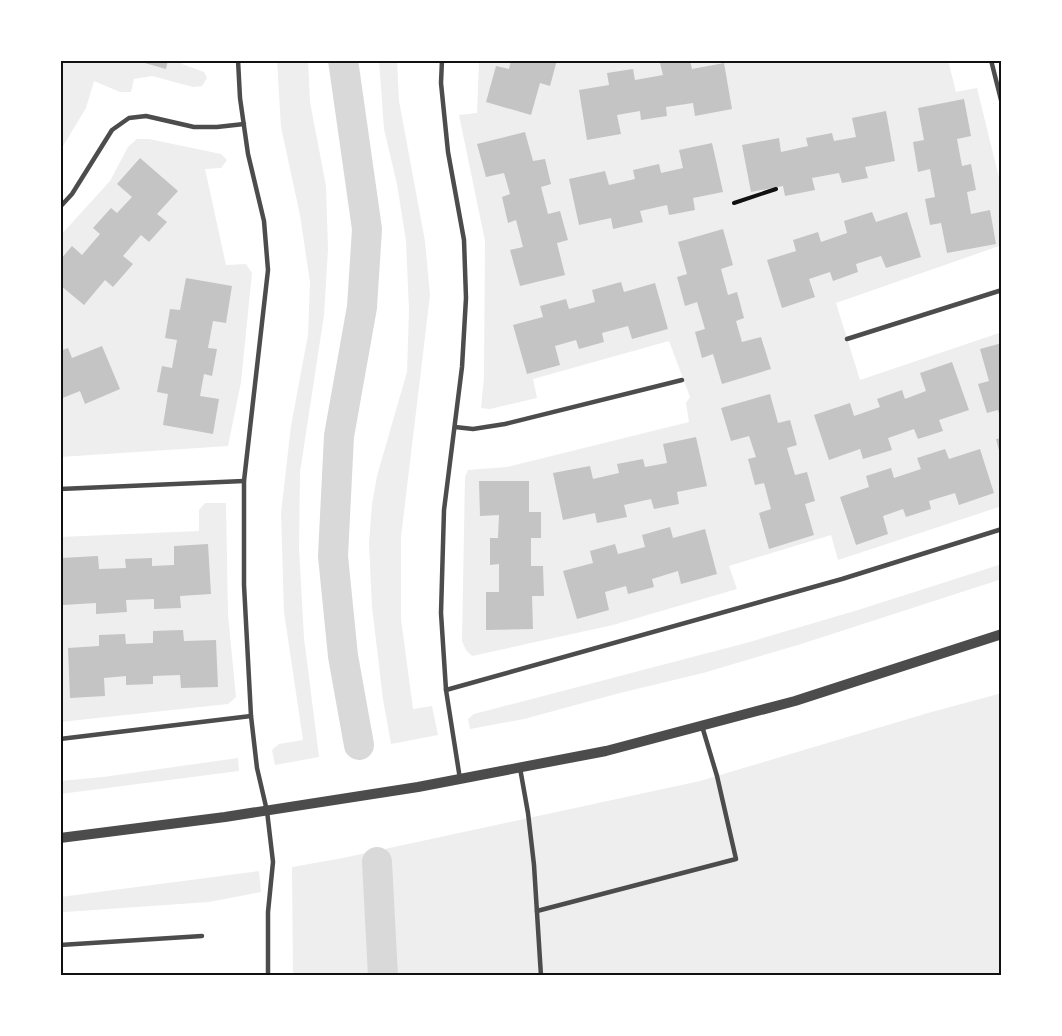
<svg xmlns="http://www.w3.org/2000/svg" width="1062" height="1036" font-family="'PT Serif',serif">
  <rect width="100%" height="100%" fill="#fff"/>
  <g fill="#eee">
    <path d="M60 60H183L182 64 204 72 207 78 202 86 193 87 152 76 134 79 131 92H120L94 81 86 108 60 151Z"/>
    <path d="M277 60H308L310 102 326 186 328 249 324 315 300 472 299 548 304 638 319 757 275 765 272 750 279 744 303 740 284 612 281 513 291 426 308 335 310 282 300 215 281 127Z"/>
    <path d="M379 60H397L399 101 425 241 430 295 401 537V619L413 709 432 706 438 735 391 744 383 699 372 607 369 544 372 504 377 476 407 372 409 310 406 241 397 184 384 129Z"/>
    <path d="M479 60H948L956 92 977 88 1002 190V245L836 303 860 380 1002 332V506L838 560 831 535 729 566 737 589 613 625 472 656 466 650 462 641 465 477 468 470 507 467 689 422 686 403 690 397 669 341 533 379 537 398 490 409 481 408 484 377 485 241 459 115 477 113Z"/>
    <path d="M137 139H149L221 154 227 160 221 168 205 169 226 265 246 264 252 273 241 382 228 446 60 457V236L110 181 128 147Z"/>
    <path d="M205 503H226L228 615 236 697 228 704 60 722V537L199 531V510Z"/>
    <path d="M1002 564V579L798 645 703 673 620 693 524 719 470 729 468 719 474 714 746 643 858 610Z"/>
    <path d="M1002 693V976H293L292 867 343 858 700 781 928 713Z"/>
    <path d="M238 758 239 771 60 794V781L103 777Z"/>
    <path d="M259 871 261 892 209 902 65 912 60 911V897Z"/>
  </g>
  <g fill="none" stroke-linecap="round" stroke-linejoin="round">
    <g stroke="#d9d9d9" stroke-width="30">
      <path d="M343 60 367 229 362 307 339 436 333 556 343 656 359 745"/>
      <path d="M377 862 383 976"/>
    </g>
  </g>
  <g fill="#c4c4c4">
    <path d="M134 60H168L166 69Z"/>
    <path d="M511 60H557L550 86 540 83 531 115 486 102 496 66 509 69Z"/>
    <path d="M676 60H690L692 69 724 63 732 109 695 116 693 103 666 107 667 116 641 120 640 111 617 115 621 134 587 140 579 90 609 85 607 73 633 69 635 80 663 75 660 63Z"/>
    <path d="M964 99 971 136 957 139 962 166 971 164 976 190 967 192 971 214 990 210 996 244 947 253 941 223 930 225 925 199 935 197 930 169 918 172 913 142 924 140 918 108Z"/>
    <path d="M886 111 895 161 865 167 868 178 842 183 839 173 812 178 815 190 785 196 783 186 751 192 742 145 779 138 781 152 808 146 806 138 832 133 834 141 856 137 852 118Z"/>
    <path d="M525 132 533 161 545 159 551 184 541 187 548 214 560 211 568 240 557 243 565 275 520 286 510 250 523 247 516 220 508 223 502 197 510 194 504 173 486 177 477 144Z"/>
    <path d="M712 143 723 192 693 198 695 210 669 215 667 205 640 211 643 222 613 229 611 218 579 225 569 179 605 171 609 185 635 179 633 170 659 164 661 173 683 168 679 150Z"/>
    <path d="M140 158 178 191 157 214 167 222 149 242 141 235 123 256 133 264 113 287 105 280 84 305 60 285V260L72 246 82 255 100 234 93 228 111 208 117 213 132 197 117 184Z"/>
    <path d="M872 212 876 222 907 212 921 257 886 268 881 256 856 264 858 272 833 281 830 272 809 279 815 297 782 308 767 260 796 251 793 240 818 232 821 242 847 233 844 221Z"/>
    <path d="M723 229 733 265 721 269 728 295 737 292 744 318 736 321 742 342 761 337 771 369 722 384 713 354 702 358 695 332 705 329 697 302 685 306 677 277 687 274 678 242Z"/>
    <path d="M186 278 232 286 226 323 213 321 208 348 217 349 212 376 204 374 200 396 219 399 213 434 163 425 168 394 157 392 162 366 172 368 177 340 165 338 170 309 180 310Z"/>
    <path d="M621 282 624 292 655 283 668 329 632 339 628 326 602 333 604 342 579 349 576 340 555 346 560 365 527 374 513 325 543 317 540 306 566 299 569 309 595 302 592 290Z"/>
    <path d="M1002 343V420H1001L998 410 987 413 978 384 989 381 980 349Z"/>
    <path d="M102 346 120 389 85 404 80 391 60 399V351L68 348 72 358Z"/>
    <path d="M952 362 969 410 939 420 943 431 918 439 914 429 888 438 892 450 863 459 860 449 829 460 814 415 850 403 854 416 880 407 877 399 902 390 905 399 926 391 920 373Z"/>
    <path d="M770 394 778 423 790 420 797 445 787 448 795 475 807 472 815 501 805 504 814 535 769 549 759 513 771 509 764 483 755 485 748 459 756 457 749 436 731 441 721 408Z"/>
    <path d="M696 437 707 486 677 492 679 504 654 509 651 499 624 505 627 517 597 523 595 513 563 520 553 473 590 466 593 479 619 473 617 464 643 459 645 467 667 463 663 444Z"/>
    <path d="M1002 438V458H1001L996 439Z"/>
    <path d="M945 449 949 459 980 449 994 493 959 505 955 493 929 501 931 509 906 517 903 509 883 516 888 534 856 545 840 497 869 487 866 476 891 468 894 478 921 469 917 458Z"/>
    <path d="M479 481H529V512H541V538H531V566H543L544 596H532L533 629 486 630V592H499V564L490 565V538H498L499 515 480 516Z"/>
    <path d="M670 527 673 538 705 529 717 574 681 584 678 571 652 579 654 587 628 594 626 586 605 592 609 610 577 619 563 571 593 563 590 551 615 544 618 554 645 547 642 535Z"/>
    <path d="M208 544 211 594 180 596 181 608 154 609V599L126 600 127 612 96 614V603L63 605 61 558 98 556 99 569 126 568 125 559 152 558V566L174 565V546Z"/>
    <path d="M183 630 184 641 216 640 218 687 181 688 180 675 153 676V684L126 685V676L104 678 105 696 70 698 68 648 99 646V635L125 634 126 644 153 643V631Z"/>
  </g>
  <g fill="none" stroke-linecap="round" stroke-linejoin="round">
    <path stroke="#111" stroke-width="4" d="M734 203 776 189"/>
    <g stroke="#4c4c4c" stroke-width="4.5">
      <path d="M238 60 240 98 248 154 264 221 268 270 244 481V585L251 716 257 768 267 811 273 862 268 912V976"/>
      <path d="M442 60 441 83 448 152 464 240 466 298 462 367 444 510 441 613 446 690 460 779"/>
      <path d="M991 60 1002 104"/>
      <path d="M60 207 72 194 112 130 129 118 146 116 194 127H217L244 124"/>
      <path d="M847 339 1002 290"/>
      <path d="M455 427 473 429 505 424 682 380"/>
      <path d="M60 489 244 481"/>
      <path d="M446 690 842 579 1002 529"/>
      <path d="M60 739 251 716"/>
      <path d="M520 768 528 813 534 865 541 976"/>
      <path d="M537 911 736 859 717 776 702 726"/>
      <path d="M60 945 202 936"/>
    </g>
    <path stroke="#4c4c4c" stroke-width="10" d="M60 838 225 817 418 787 606 751 795 701 1002 634"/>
  </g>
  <rect width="1062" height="1036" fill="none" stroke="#ffffff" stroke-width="123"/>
  <rect x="62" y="62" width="938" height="912" fill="none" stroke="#111" stroke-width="2"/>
</svg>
